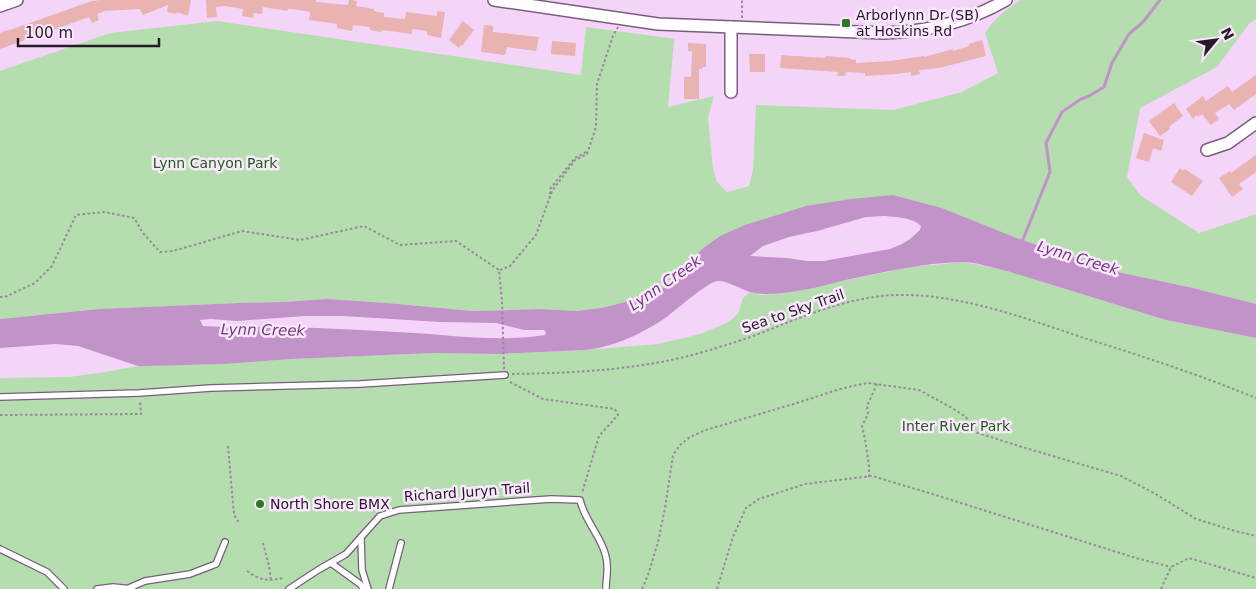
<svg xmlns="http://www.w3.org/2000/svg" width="1256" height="589" font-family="'DejaVu Sans',sans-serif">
  <rect width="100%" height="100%" fill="#f5d4fa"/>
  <g fill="#b4deae">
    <path d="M1021 0H1256V19L1249 24 1217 67 1140 108 1127 177 1140 195 1199 233 1256 214V304L1189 287 1122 273 1022 240 942 208 893 195 720 236 702 249 674 279 663 288 642 298 601 308 577 311 539 309 473 311 387 303 327 299 283 302 239 303 99 309 0 319V71L110 33 217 21 581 75 586 27 676 39 674 40 668 107 714 96 708 117 713 169 717 182 727 192 749 186 753 170 756 105 893 110 962 92 998 73 985 33C995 18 1006 9 1021 0Z"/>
    <path d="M963 262 985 266 1007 271 1166 320 1256 338V589H0V378L69 377 105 372 138 366 224 364 292 359 434 353 497 354 585 350 658 344 700 334 729 322 738 314 743 298 750 292 761 295 785 293 911 267Z"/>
  </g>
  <path fill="#c193c9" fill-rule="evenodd" d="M893 195 942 208 1022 240 1122 273 1189 287 1256 304V338L1166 320 1007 271C992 268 977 262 962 262 923 263 884 272 846 280 826 285 804 291 783 293 772 294 761 295 750 292 741 289 726 280 717 281 707 283 678 308 668 316 644 333 614 347 585 350L497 354 434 353 292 359 224 364 147 366H138L78 346 56 344 0 348V319L99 309 239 303 283 302 327 299 387 303 473 311 539 309 577 311 601 308 642 298 663 288 674 279 702 249 720 236 745 225 806 206 851 199ZM883 216C894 217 913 217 921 226L920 230 910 239 902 244 890 249 840 258 824 261H807L787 258 750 256 763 246 789 237 817 231 866 217ZM305 316H343L440 322 496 323 524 330H544L546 333 545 335C496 343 446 334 397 332 361 330 326 328 290 327 261 327 232 328 203 326L200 320 211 319 237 321Z"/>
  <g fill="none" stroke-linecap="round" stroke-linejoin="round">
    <path stroke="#c193c9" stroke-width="3" d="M1022 242 1050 172 1046 143 1062 112 1081 99 1089 96 1104 87 1112 63 1129 34 1143 22 1160 0"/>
  </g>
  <g fill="#e8b3b1">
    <path d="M100 0H191L188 16 177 12 176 14 167 12 168 5 143 15 140 9 103 11V12L97 14 99 20 92 23 89 17 0 49V33L7 30V31L92 1Z"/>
    <path d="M206 0H316V2L348 5 349 0H351L357 1 356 6 374 9V11L384 13V17L405 19 406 12 437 16V11L445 12 441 38 427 35V31L412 29V34L382 30 381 32 370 30V27L353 25 352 31 337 28V24L309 20 310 12 293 9H288L287 11 263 7 262 14 254 13 253 18 242 16 243 9 225 6 216 7 217 17 207 18Z"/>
    <path d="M463 21 474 30 462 46 461 45 459 48 449 40Z"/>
    <path d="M484 25 493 26V32L539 37 536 51 507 47 505 55 481 52Z"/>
    <path d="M982 40 986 56 939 68 919 70 920 74 911 76V72L896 74 865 76V73L846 72 845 76H837L838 72 780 68 781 55 825 58 826 56 850 58V59L856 60V63L890 61 924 56V57L953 49V51L969 46V44Z"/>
    <path d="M552 41 576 43 575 56 551 54Z"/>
    <path d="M688 43 706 44V67H702V69H699V99H684V77H691L692 51H688Z"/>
    <path d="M749 54H765V72H750Z"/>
    <path d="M1256 75V94L1234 110 1229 104 1215 113 1219 119 1211 125 1202 114 1198 117 1197 115 1193 119 1186 109 1203 96 1206 101 1228 86 1232 92Z"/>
    <path d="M1174 103 1183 116 1169 127 1170 129 1160 136 1149 121Z"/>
    <path d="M1144 133 1164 140 1161 151 1153 148 1149 162 1136 158Z"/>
    <path d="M1256 155V172L1239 184 1243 189 1232 197 1219 178 1230 171 1231 173Z"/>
    <path d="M1180 168 1183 171 1185 169 1203 181 1192 196 1171 182Z"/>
  </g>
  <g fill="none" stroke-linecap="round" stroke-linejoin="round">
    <defs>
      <g id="service">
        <path d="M0 397 139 393 211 388 360 384 505 375"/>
        <path d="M361 537 362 570 368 589"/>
        <path d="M0 549 47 572 64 589"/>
        <path d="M331 563 360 584 364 589"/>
        <path d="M129 588 145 581 190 574 216 564 225 542"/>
        <path d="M97 589 113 587 132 589"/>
        <path d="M289 589 318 570 346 554 380 516 399 510 551 499 580 500C585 522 602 537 606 557 609 567 606 579 606 589"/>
        <path d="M389 589 401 543"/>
      </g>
      <g id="minor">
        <path d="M494 0 658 24 884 33C927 32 968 22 1006 0"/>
        <path d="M0 6 17 0"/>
        <path d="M731 92V27"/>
        <path d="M1207 150 1228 143 1256 123"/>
      </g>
    </defs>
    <use href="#service" stroke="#795d7e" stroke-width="8"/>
    <use href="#minor" stroke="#795d7e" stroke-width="14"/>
    <g stroke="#9d85a0" stroke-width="2" stroke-dasharray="2.5 2.5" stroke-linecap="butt">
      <path d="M742 18V0"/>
      <path d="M550 194V189L575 158 588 151"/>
      <path d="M500 270 510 266 536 235 552 191 575 160 587 154 596 127 597 84 613 36 618 27"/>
      <path d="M0 297H5L35 283 52 266 76 215 105 212 134 218 143 233 160 252 173 251 242 231 300 240 364 226 400 245 456 241 499 270 502 301 504 369"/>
      <path d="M512 374C573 373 637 370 696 354 720 347 744 340 766 331 804 316 840 301 881 296 947 289 1022 317 1084 338 1142 356 1200 375 1256 398"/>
      <path d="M510 382 543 399 615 409 618 415 599 436 582 493"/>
      <path d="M0 415 141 414 140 401"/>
      <path d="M228 446 234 515 240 524"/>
      <path d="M869 477V466L865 439 862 426 868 414 867 406 877 384"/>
      <path d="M263 543 269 566 271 580"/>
      <path d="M247 571C261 581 267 581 284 578"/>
      <path d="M642 589 648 575 658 542 665 508 673 455 680 445 690 437 706 430 800 402 840 389 857 385 868 383 919 390 952 408 966 417 972 431 1022 447 1121 476 1154 493 1196 519 1235 531 1256 536"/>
      <path d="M717 589 733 537 746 508 759 499 805 484 872 476 929 493 1136 558 1171 567"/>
      <path d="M1161 589 1171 567 1189 558 1256 578"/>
    </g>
    <use href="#service" stroke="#fff" stroke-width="5.5"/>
    <use href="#minor" stroke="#fff" stroke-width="11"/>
  </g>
  <g fill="#2c7a23" stroke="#fbe7fe" stroke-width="2">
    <rect x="841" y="18" width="10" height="10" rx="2.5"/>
    <circle cx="260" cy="504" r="5"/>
  </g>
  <g text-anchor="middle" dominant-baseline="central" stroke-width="5" stroke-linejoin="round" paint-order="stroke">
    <g font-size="14" fill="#261a28" stroke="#fbe7fe" text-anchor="start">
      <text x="856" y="15">Arborlynn Dr (SB)<tspan x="856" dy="16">at Hoskins Rd</tspan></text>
      <text x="270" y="504">North Shore BMX</text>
    </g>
    <g font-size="14" fill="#206018" stroke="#fbe7fe">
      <text x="215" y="163">Lynn Canyon Park</text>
      <text x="956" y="426">Inter River Park</text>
    </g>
    <g font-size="14" fill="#261a28" stroke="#fbe7fe">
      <text transform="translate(793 311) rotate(-19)">Sea to Sky Trail</text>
      <text transform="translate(467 492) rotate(-4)">Richard Juryn Trail</text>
    </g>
    <g font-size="15" font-style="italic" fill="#733a7d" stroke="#fbe7fe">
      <text transform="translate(1078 258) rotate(17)">Lynn Creek</text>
      <text transform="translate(665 283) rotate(-35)">Lynn Creek</text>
      <text transform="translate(263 330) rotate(1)">Lynn Creek</text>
    </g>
  </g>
  <g transform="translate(1216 40) rotate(61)" stroke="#fbe7fe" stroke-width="4" paint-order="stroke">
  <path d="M0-4L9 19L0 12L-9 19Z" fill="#261a28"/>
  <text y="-8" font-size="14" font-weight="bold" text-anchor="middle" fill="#261a28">N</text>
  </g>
  <path d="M18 38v8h141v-8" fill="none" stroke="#261a28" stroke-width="2.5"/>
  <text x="25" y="38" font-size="15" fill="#261a28" stroke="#fbe7fe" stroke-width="4" paint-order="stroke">100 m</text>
</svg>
